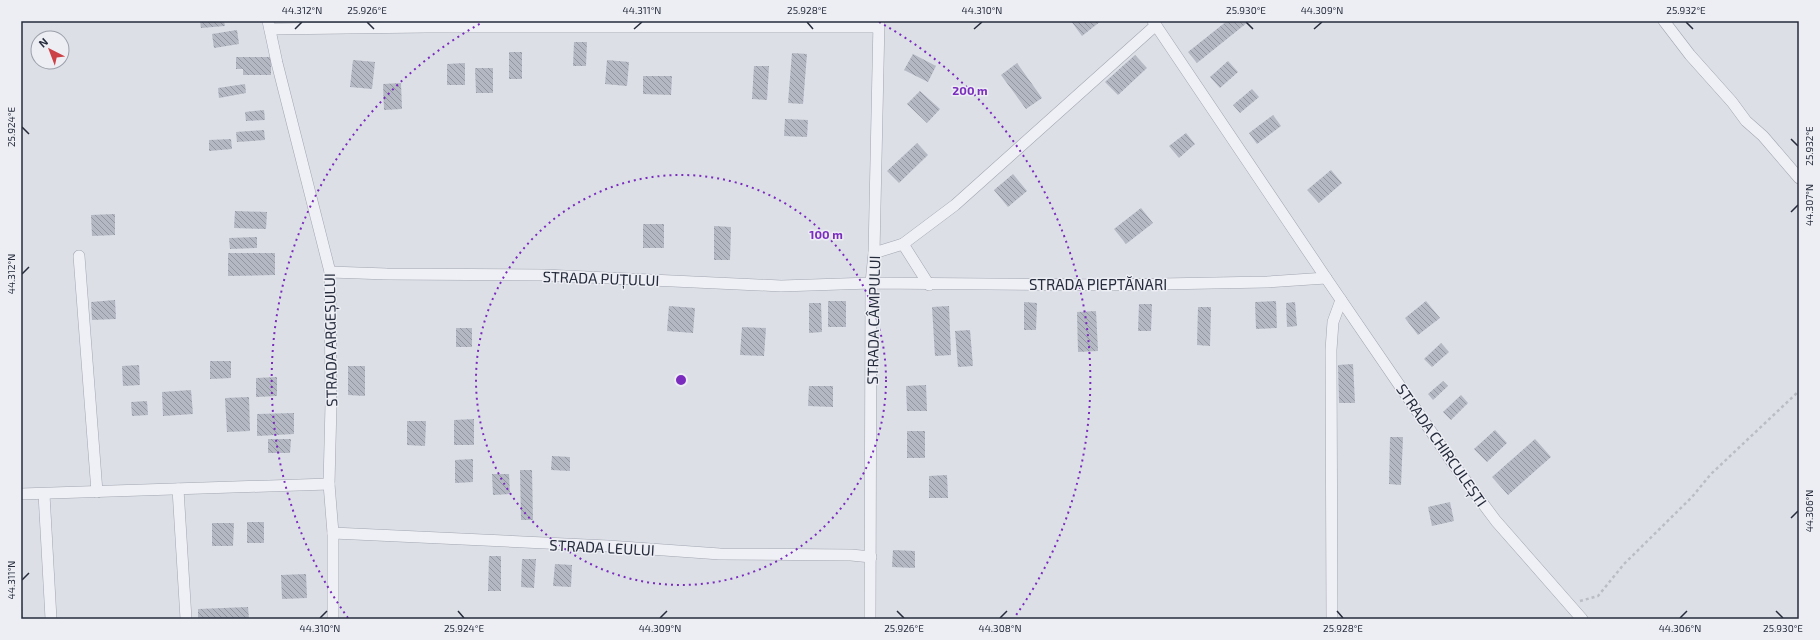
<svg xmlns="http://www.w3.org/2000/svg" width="1820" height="640" font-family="'Exo 2',sans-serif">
  <defs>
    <pattern id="building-back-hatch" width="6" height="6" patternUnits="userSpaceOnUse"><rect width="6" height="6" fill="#b4b8c3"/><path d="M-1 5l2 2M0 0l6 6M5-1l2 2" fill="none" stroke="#9296a0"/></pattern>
  </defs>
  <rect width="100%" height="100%" fill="#dcdfe6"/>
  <g fill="url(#building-back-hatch)">
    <path d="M200 21H224L225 26 201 28Z"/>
    <path d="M1071 21H1101L1082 36Z"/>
    <path d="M1227 21 1248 22 1197 63 1188 52Z"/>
    <path d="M237 30 239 44 214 48 212 34Z"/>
    <path d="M574 42H587L586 66H573Z"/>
    <rect x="509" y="52" width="13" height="27"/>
    <path d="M792 53 807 54 803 104 788 103Z"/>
    <path d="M913 54 936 66 928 82 904 70Z"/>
    <path d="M1135 55 1147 68 1118 95 1105 82Z"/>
    <path d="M236 57H271V75H243V69H236Z"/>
    <path d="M353 60 375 62 372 89 350 87Z"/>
    <path d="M607 60 629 62 627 86 605 84Z"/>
    <path d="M1228 61 1238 72 1220 88 1210 77Z"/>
    <path d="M465 63V85H447V64Z"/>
    <path d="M1017 63 1042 98 1026 109 1001 75Z"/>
    <path d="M754 66H769L767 100 752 99Z"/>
    <path d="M475 68H493V93H476Z"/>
    <path d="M643 76H672L671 95 643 94Z"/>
    <path d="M401 83 402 109 384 110 383 84Z"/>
    <path d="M245 84 246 93 219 98 218 88Z"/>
    <path d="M1252 89 1259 97 1240 113 1233 105Z"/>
    <path d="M920 91 940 109 927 123 907 104Z"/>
    <path d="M264 110 265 120 246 121 245 112Z"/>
    <path d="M1273 115 1281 126 1257 144 1249 133Z"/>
    <path d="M785 119 808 120 807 137 784 136Z"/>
    <path d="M264 130 265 140 237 142 236 132Z"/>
    <path d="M1186 133 1195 144 1179 158 1169 146Z"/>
    <path d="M231 139 232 149 209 151V140Z"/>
    <path d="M917 143 928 155 899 183 887 171Z"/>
    <path d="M1331 170 1342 183 1319 203 1307 190Z"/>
    <path d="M1013 174 1027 191 1008 207 994 190Z"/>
    <path d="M1141 208 1153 223 1126 244 1114 229Z"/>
    <path d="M235 211 267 212 266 229 234 228Z"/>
    <path d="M115 214V235L92 236 91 215Z"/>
    <rect x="643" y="224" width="21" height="24"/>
    <path d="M714 226 731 227 730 260H714Z"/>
    <path d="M257 237V248L230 249 229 238Z"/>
    <path d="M228 253H275V275L228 276Z"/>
    <path d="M115 300 116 319 92 320 91 302Z"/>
    <rect x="828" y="301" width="18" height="26"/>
    <path d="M1276 301 1277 328 1256 329 1255 302Z"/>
    <path d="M1426 301 1440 318 1418 335 1405 318Z"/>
    <path d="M1024 302 1037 303 1036 330H1024Z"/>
    <path d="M1295 302 1297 326 1287 327 1286 303Z"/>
    <path d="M809 303H821L822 332 809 333Z"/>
    <path d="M1139 304H1152L1151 331H1138Z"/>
    <path d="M669 306 695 308 693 333 667 331Z"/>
    <path d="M949 306 951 355 935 356 932 307Z"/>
    <path d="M1198 307H1211L1210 346 1197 345Z"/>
    <path d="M1096 311 1098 351 1078 352 1077 312Z"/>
    <path d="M742 327 766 328 764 356 740 355Z"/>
    <rect x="456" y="328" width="16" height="19"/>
    <path d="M970 330 973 366 958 367 955 331Z"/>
    <path d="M1441 343 1449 352 1432 367 1424 359Z"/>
    <path d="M210 361H231V378L210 379Z"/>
    <path d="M1353 364 1355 403H1339L1338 365Z"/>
    <path d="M139 365 140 385 123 386 122 366Z"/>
    <path d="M348 366H365V396L348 395Z"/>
    <path d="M277 377V396L256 397V378Z"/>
    <path d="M1443 381 1448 386 1433 400 1428 394Z"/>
    <path d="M926 385 927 411H907L906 386Z"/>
    <path d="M809 386H833V407L808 406Z"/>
    <path d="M191 390 193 414 163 416 162 392Z"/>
    <path d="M1461 395 1468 403 1451 420 1443 412Z"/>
    <path d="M249 397 250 431 227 432 225 398Z"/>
    <path d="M147 401 148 415 132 416 131 402Z"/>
    <path d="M294 413V434L257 436V414Z"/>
    <path d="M474 419V445H454V420Z"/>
    <path d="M407 421H426L425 446 407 445Z"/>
    <path d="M1495 430 1507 443 1487 462 1474 449Z"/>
    <rect x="907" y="431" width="18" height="27"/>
    <path d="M1390 437H1403L1401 485 1389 484Z"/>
    <path d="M268 439H291L290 453H268Z"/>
    <path d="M1535 439 1551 457 1508 495 1492 477Z"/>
    <path d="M552 456 570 457V471L551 470Z"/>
    <path d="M473 459V482L455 483V460Z"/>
    <path d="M520 470H532L533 520H521Z"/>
    <path d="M492 474H509L510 494 493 495Z"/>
    <path d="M947 475 948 498H929V476Z"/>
    <path d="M1450 502 1454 521 1432 526 1428 507Z"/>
    <rect x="247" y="522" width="17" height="21"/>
    <path d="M212 523H234L233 546H212Z"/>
    <path d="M893 550 915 551V568L892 567Z"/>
    <path d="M489 556H501V591H488Z"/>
    <path d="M522 559H536L534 588 521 587Z"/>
    <path d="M555 564 572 565 571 587 553 586Z"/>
    <path d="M306 574 307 598 282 599 281 575Z"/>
    <path d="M21 601H22L23 619H21Z"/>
    <path d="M248 607 249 619H198V609Z"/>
  </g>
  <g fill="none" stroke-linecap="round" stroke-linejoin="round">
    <defs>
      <g id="street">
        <path d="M268 21 277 63 330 272 331 404 329 484 333 533V619"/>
        <path d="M1153 21 1326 278 1454 465 1496 521 1582 619"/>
        <path d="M1664 21 1690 55 1732 102 1746 121 1763 136 1799 178"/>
        <path d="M270 29 426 27H878"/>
        <path d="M903 244 929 285"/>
        <path d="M874 253 903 244 955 205 1156 25"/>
        <path d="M79 256 97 492"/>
        <path d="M330 272 387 274 544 275 781 286 871 283 1108 285 1267 282 1326 278"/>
        <path d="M178 489 186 619"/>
        <path d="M21 494 329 484"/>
        <path d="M44 494 51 619"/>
        <path d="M333 533 608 546 720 554 851 555 871 557"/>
        <path d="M870 619 871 283 874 253 879 21"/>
        <path d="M1332 619 1331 350 1333 322 1341 300"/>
      </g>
    </defs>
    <use href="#street" stroke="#a2a6b0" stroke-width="12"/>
    <path stroke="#bbbdc5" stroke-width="2.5" stroke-dasharray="3 3" stroke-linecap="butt" d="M1580 601 1598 596 1624 564 1692 497 1711 474 1799 391"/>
    <use href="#street" stroke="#eff0f5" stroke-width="11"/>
  </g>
  <path fill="none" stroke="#262c3c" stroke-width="1.5" d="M367 22 374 29M807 22 813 29M1246 22 1253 29M1686 22 1693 29M295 29 302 22M634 29 642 22M974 29 982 22M1314 29 1322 22M22 127 29 134M1791 139 1798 146M1791 212 1798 205M22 274 29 267M1791 518 1798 511M22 580 29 573M458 611 464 618M897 611 904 618M1337 611 1343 618M1776 611 1783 618M320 618 327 611M660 618 667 611M1000 618 1007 611M1680 618 1687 611"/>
  <g fill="none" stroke="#7b2cbf" stroke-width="2" stroke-dasharray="2 4">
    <circle cx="681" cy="380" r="205"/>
    <path d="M348 618A409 409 0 0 1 483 22M879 22A409 409 0 0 1 1014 618"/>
  </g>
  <g text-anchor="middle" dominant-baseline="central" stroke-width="3" stroke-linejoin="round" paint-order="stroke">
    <g font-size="15" fill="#262c3c" stroke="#eceef4">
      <text transform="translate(601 278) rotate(2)">STRADA PUȚULUI</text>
      <text x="1098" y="284">STRADA PIEPTĂNARI</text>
      <text transform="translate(873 320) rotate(-89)">STRADA CÂMPULUI</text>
      <text transform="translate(330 340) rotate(-91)">STRADA ARGEȘULUI</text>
      <text transform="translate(1442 445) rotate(55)">STRADA CHIRCULEȘTI</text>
      <text transform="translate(602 547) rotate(3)">STRADA LEULUI</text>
    </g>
  </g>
  <circle cx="681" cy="380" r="6" fill="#7b2cbf" stroke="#eceef4" stroke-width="2"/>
  <g font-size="12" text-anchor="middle" font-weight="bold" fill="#7b2cbf" stroke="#eceef4" stroke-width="3" stroke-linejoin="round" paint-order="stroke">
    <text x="970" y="95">200 m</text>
    <text x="826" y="239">100 m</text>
  </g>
  <rect width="1820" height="640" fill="none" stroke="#eceef4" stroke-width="44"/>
  <g transform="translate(50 50) rotate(318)"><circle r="19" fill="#eceef4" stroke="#9da0aa"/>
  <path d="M0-3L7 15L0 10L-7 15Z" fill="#cc4146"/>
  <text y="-6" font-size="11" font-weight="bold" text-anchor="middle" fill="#262c3c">N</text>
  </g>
  <rect x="22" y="22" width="1776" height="596" fill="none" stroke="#262c3c" stroke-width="1.5"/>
  <g font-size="10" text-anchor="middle" fill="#262c3c">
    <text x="302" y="14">44.312°N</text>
    <text x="367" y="14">25.926°E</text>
    <text x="642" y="14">44.311°N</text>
    <text x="807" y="14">25.928°E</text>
    <text x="982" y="14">44.310°N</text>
    <text x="1246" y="14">25.930°E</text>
    <text x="1322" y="14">44.309°N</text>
    <text x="1686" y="14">25.932°E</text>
    <text transform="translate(11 127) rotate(-90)" y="4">25.924°E</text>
    <text transform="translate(1809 146) rotate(-90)" y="4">25.932°E</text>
    <text transform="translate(1809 205) rotate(-90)" y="4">44.307°N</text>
    <text transform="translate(11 274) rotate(-90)" y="4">44.312°N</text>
    <text transform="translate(1809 511) rotate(-90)" y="4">44.306°N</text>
    <text transform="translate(11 580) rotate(-90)" y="4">44.311°N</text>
    <text x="320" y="632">44.310°N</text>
    <text x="464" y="632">25.924°E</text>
    <text x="660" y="632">44.309°N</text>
    <text x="904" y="632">25.926°E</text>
    <text x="1000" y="632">44.308°N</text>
    <text x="1343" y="632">25.928°E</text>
    <text x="1680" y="632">44.306°N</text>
    <text x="1783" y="632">25.930°E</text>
  </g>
</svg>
